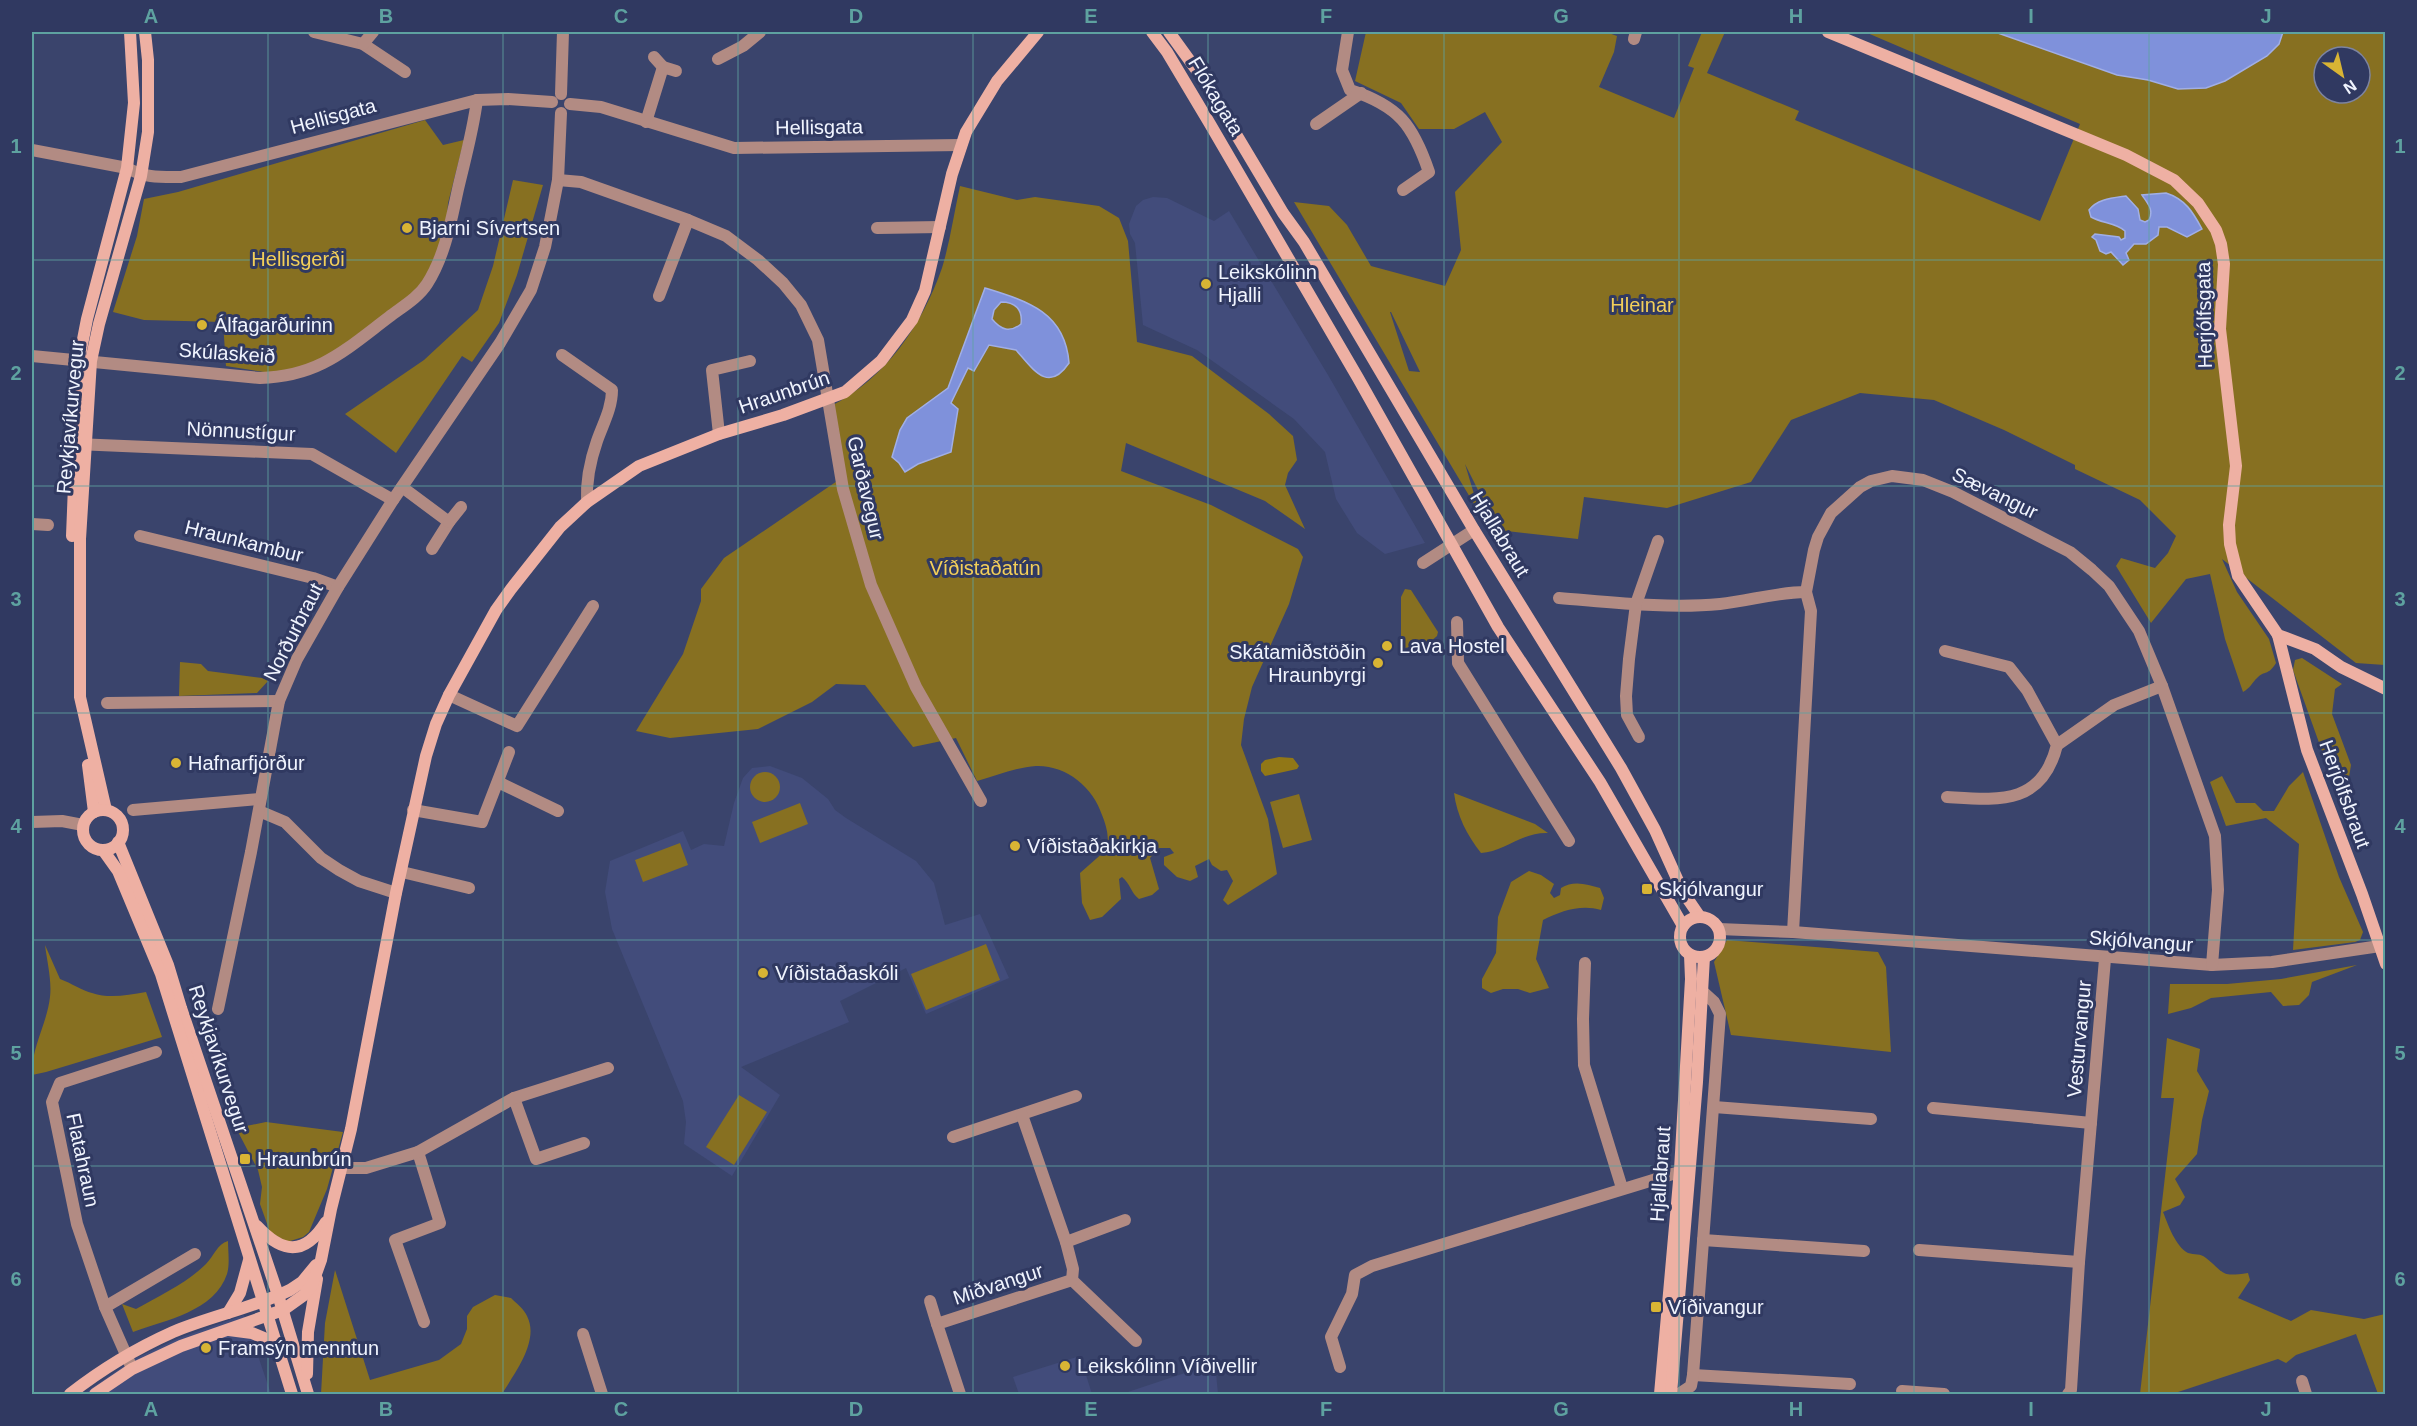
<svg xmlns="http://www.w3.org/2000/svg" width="2417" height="1426" font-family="Arial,sans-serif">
  <rect width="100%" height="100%" fill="#3a446c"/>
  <g fill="#424c7b">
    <path d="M1153 197 1167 198 1214 221 1229 211 1328 375 1425 543 1385 554 1357 533 1336 499 1325 452 1294 419 1197 350 1143 325 1135 243 1130 234 1129 224 1136 206 1143 200Z"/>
    <path d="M770 766 802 778 828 799 835 810 846 818 916 861 934 883 945 925 980 914 1009 978 926 1014 906 968 840 1001 849 1022 741 1067 780 1095 732 1176 684 1144 686 1122 683 1101 612 929 605 892 610 861 683 831 691 850 704 844 724 846 734 803 743 778 752 768Z"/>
    <path d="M244 1315 271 1394H83L134 1359 179 1338Z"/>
    <path d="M1080 1356 1092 1394H1019L1013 1377Z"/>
    <path d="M1215 1363 1218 1394H1122Z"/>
  </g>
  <g fill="#877021" fill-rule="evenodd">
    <path d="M1366 32H1606L1617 36 1614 52 1599 87 1674 118 1694 68 1688 66 1702 32H1725L1707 73 1799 111 1795 120 2040 221 2080 124 1865 32H2385V665L2356 663 2222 559 2237 592 2269 639 2276 663C2268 676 2265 670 2257 678 2252 683 2250 688 2243 692L2225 639 2210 574 2186 579 2151 623 2116 566 2121 558 2155 568 2168 553 2176 536 2140 500 2075 469V465L2004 430 1934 400 1860 393 1791 420 1751 482 1667 508 1584 497 1578 539 1498 530 1465 464 1480 514 1294 202 1329 206 1347 225 1371 266 1445 286 1461 250 1455 192 1502 142 1485 112 1454 129H1419L1401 103 1355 81ZM2324 57H2360V93H2324ZM1390 312H1391L1420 372 1409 371Z"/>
    <path d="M425 120 443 145 464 140 448 203 446 229 422 287 324 360 277 374 226 366 223 322 144 320 113 312 137 236 144 199 178 192Z"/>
    <path d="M513 180 543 185 517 275 499 323 472 362 462 356 396 453 345 414 424 360 478 310 493 266Z"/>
    <path d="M960 186 1017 200 1035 197 1099 206 1119 218 1128 241 1137 342 1192 356 1269 414 1293 436 1297 460 1288 473 1285 485 1305 529 1265 501 1126 443 1121 471 1211 505 1298 549 1303 557 1289 604 1252 687 1244 719 1241 745 1268 819 1277 874 1228 905 1223 900 1233 881 1227 870 1221 871 1212 865 1209 859 1195 866 1198 877 1190 881 1177 877 1164 865V857L1174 853 1170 848H1159L1150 858 1159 889 1152 895 1139 899C1131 893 1130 883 1122 877L1119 879 1121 899 1102 917 1090 920 1082 903 1080 873 1105 851C1111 840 1106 825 1102 815 1093 787 1066 765 1036 766 1017 767 996 776 977 781L956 738 913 747 865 685 836 684 812 702 758 729 670 738 636 731 683 654 701 601V589L724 558 846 475 831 406C886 378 922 325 942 268 950 242 954 213 960 186Z"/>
    <path d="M1405 589 1411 590 1438 632 1437 636 1430 642 1401 649V597Z"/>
    <path d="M2302 658 2342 684 2335 689 2332 714 2351 765 2345 801 2346 818 2293 670 2295 660Z"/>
    <path d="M180 662 201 664 208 671 262 678 268 681 257 693 179 696Z"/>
    <path d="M2303 772 2339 877 2363 932 2360 940 2355 942 2293 950 2299 844 2266 818 2226 826 2210 782 2222 776 2236 803H2255L2263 811H2274L2289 786Z"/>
    <circle cx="765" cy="787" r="15"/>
    <path d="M1454 793 1535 824 1548 833C1522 832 1504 852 1481 853 1467 835 1457 816 1454 793Z"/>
    <path d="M1299 794 1312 840 1283 848 1270 802Z"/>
    <path d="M800 803 808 824 760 843 752 822Z"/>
    <path d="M680 843 688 865 643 882 635 860Z"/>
    <path d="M1529 871 1541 875 1554 884 1550 893 1554 898 1560 895 1561 888C1573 880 1587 884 1600 888L1604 898 1601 910C1581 904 1561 911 1543 920L1536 959 1549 988 1530 993 1518 989H1503L1491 993 1482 988V979L1496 953 1498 917 1511 882Z"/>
    <path d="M1727 940 1878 952 1886 967 1891 1052 1731 1035 1714 962Z"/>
    <path d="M986 944 1000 980 926 1010 911 974Z"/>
    <path d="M45 945 60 979C71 983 83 991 92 993 110 999 127 995 146 992L162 1037 46 1072 32 1075C31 1048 47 1024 50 997 52 981 47 961 45 945Z"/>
    <path d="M2357 965 2312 982 2309 995 2299 1005 2283 1006 2271 992 2211 998 2191 1008 2168 1014 2170 984H2227L2281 979Z"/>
    <path d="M2167 1038 2200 1049 2197 1071 2209 1091 2202 1120 2197 1154 2175 1179 2185 1197 2180 1205 2163 1212C2168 1224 2175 1246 2188 1253 2194 1255 2201 1253 2206 1258 2226 1274 2220 1277 2248 1273L2250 1280 2238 1298 2291 1321 2311 1310 2364 1319 2385 1314V1394H2378L2356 1334 2296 1355 2286 1363 2278 1359 2172 1394H2140L2174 1098H2161Z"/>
    <path d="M739 1095 767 1112 734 1165 706 1147Z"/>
    <path d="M266 1122 343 1132 327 1189 309 1232 303 1237 287 1242 270 1232 260 1204 262 1187 258 1170 236 1128Z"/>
    <path d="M228 1241C228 1251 230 1264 227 1274 215 1311 166 1320 133 1332L122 1304 136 1309C159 1296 187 1283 206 1264 214 1256 217 1244 228 1241Z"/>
    <path d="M335 1270 370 1380 439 1360 461 1344 467 1329V1316L473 1307 495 1295 511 1298C516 1303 524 1309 527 1316 540 1341 514 1374 502 1394H321L325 1323Z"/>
  </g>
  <path fill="#917716" d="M1279 757 1293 758 1299 766 1297 769 1265 776 1261 771V764L1265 760Z"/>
  <g fill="#7f91db" stroke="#a1afe6" stroke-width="1.5" fill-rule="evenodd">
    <path d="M1995 32H2283L2279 44 2267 56 2225 81 2206 88 2178 89 2148 80 2117 75Z"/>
    <path d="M2166 193C2185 199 2193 212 2202 229L2187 237 2167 227H2159L2158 235 2146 244H2134L2126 253 2129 260 2123 265 2111 252 2106 254 2100 251 2096 240 2092 237 2095 234 2119 237 2121 240 2125 238V231C2117 223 2101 223 2091 217L2089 210C2097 199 2112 198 2126 196L2138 209 2140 220 2145 222 2149 220C2154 210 2148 204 2142 195Z"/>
    <path d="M985 288C1027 301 1065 312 1069 363 1048 394 1033 369 1016 350L989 345 974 371 968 368 951 403 958 409 951 452 918 464 905 472 899 463 892 457 900 430 907 418 948 388ZM1001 302C1015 302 1023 309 1021 324 1010 333 1001 330 992 319L994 310Z"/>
  </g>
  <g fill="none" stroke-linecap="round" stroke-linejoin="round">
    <g stroke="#b28b83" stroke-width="12">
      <path d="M314 32 363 44 405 72"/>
      <path d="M1348 32 1342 70 1350 90C1399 106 1413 125 1429 172L1403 190"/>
      <path d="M1634 39 1636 32"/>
      <path d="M363 44 373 32"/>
      <path d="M654 57 663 67"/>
      <path d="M718 59 743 46 760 32"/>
      <path d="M561 94 563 32"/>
      <path d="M570 104 601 107 734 148 960 145"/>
      <path d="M646 122 663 67 676 71"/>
      <path d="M1316 124 1361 93"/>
      <path d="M32 150 127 168C145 178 160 177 181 177L477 100 508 99 552 102"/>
      <path d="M558 180 581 182 688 220 726 236 758 260 783 283 801 305 818 340 843 489 871 585 916 687 981 801"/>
      <path d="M877 228 940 227"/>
      <path d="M659 296 688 220"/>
      <path d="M562 355 612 390C612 408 603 424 597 441 590 461 586 480 587 502"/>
      <path d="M32 356 260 378C319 376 344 351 389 317 402 307 418 298 427 284 445 256 451 221 458 189 465 159 473 131 477 100"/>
      <path d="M719 434 712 370 750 361"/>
      <path d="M76 444 312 454 393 500"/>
      <path d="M402 487 449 522 432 549"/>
      <path d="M449 522 461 507"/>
      <path d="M32 524 48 525"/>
      <path d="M140 536 313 578 338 587"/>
      <path d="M1423 563 1474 530"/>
      <path d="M1559 598C1610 602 1668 609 1720 604 1749 601 1777 592 1806 592"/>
      <path d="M1457 622 1458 663 1569 841"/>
      <path d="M1945 651 2009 667 2027 690 2057 745C2042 806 1998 800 1947 797"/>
      <path d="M449 695 517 726 593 606"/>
      <path d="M107 703 279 701"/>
      <path d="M1639 737 1627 715 1626 696 1629 659 1636 604 1658 541"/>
      <path d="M2057 745 2114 705 2162 686"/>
      <path d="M498 782 558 811"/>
      <path d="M133 810 260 799"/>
      <path d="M413 810 482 822 509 752"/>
      <path d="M259 811 285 822 321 858 339 870 359 881 396 893"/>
      <path d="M32 822 62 821 83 825"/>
      <path d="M402 872 469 888"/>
      <path d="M1719 929 1793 932 2212 965 2272 962 2380 946"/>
      <path d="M1793 932 1811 611 1806 592 1814 550 1818 537 1831 513 1860 487 1871 481 1892 476 1923 480 1953 492 2070 552 2092 570 2109 586 2139 631 2162 686 2215 836 2218 890 2212 965"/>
      <path d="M1585 963 1583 1019 1584 1065 1622 1188"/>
      <path d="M218 1009 251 852 279 701 297 659 338 587 393 500 500 343 531 290 545 247 558 180 561 113"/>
      <path d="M514 1098 536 1159 584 1143"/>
      <path d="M1714 1107 1871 1119"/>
      <path d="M1933 1108 2091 1123"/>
      <path d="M953 1137 1076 1096"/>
      <path d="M418 1152 440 1223 395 1240 424 1322"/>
      <path d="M343 1168H366L418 1152 514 1098 608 1068"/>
      <path d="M1703 1240 1864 1251"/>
      <path d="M1066 1242 1125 1220"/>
      <path d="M1919 1250 2079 1262"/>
      <path d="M1072 1280 1136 1341"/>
      <path d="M930 1301 937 1324"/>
      <path d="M105 1307 195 1254"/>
      <path d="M583 1334 602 1394"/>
      <path d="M131 1366 105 1307 77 1224 52 1102 60 1083 156 1052"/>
      <path d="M1340 1367 1331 1337 1352 1294 1355 1275 1372 1266 1689 1169"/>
      <path d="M1693 1375 1850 1384"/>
      <path d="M2302 1381 2306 1394"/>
      <path d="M1902 1391 1944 1394"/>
      <path d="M960 1394 937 1324 1072 1280 1073 1269 1066 1242 1022 1115"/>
      <path d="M1679 1394 1691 1386 1693 1375 1720 1014 1714 1002 1703 992"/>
      <path d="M2068 1394 2071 1390 2079 1262 2105 959"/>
    </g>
    <g stroke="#eeb0a3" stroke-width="12">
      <path d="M1152 32 1167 52 1210 124 1358 378 1498 627 1600 782 1683 926"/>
      <path d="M1169 32 1203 79 1283 213 1304 242 1474 530 1621 768 1655 830 1683 892 1700 917"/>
      <path d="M1828 32 2126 155 2174 180 2198 203 2216 230 2221 244 2224 264 2220 329 2236 466 2229 525 2230 544 2238 576 2278 635 2315 649 2341 667 2386 689"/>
      <path d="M72 536 79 360 87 319 127 168 134 103 130 32"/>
      <path d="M2278 635 2307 750 2362 894 2386 964"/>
      <path d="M88 765 94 812"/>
      <path d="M106 810 80 697V539L91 361 99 324 141 176 148 132V60L145 32"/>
      <circle cx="103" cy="830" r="20"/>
      <path d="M118 842 168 965 181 1008 278 1295 308 1394"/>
      <path d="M103 850 118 871 161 974 292 1394"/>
      <circle cx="1700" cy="937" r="20"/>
      <path d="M257 1226C282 1253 304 1257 326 1222"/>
      <path d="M228 1313 240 1293 249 1260"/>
      <path d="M229 1330 252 1333 276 1343"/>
      <path d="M307 1374 308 1332 317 1279"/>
      <path d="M70 1394C102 1369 135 1349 173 1332 211 1316 253 1308 290 1290L302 1282 316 1265"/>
      <path d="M95 1394 132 1369 181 1346 283 1310 304 1295 312 1285 321 1260 331 1209 351 1129 396 893 426 756 436 724 449 695 496 610 511 589 560 527 587 502 639 466 719 434 783 415 845 392 881 361 912 320 925 291 952 174 966 132 997 81 1038 32"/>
      <path d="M1660 1394 1680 1170 1691 979 1690 955"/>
      <path d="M1671 1394 1697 1082 1704 957"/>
    </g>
  </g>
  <path fill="none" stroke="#5ea2a0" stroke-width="1.5" stroke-opacity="0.55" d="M268 32V1394M503 32V1394M738 32V1394M973 32V1394M1208 32V1394M1444 32V1394M1679 32V1394M1914 32V1394M2149 32V1394M32 260H2386M32 486H2386M32 713H2386M32 940H2386M32 1166H2386"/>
  <g fill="#d8b434" stroke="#303961" stroke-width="2">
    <circle cx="407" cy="228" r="6"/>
    <circle cx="1206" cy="284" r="6"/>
    <circle cx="202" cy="325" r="6"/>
    <circle cx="1387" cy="646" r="6"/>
    <circle cx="1378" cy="663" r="6"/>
    <circle cx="176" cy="763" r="6"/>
    <circle cx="1015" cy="846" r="6"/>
    <rect x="1641" y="883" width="12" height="12" rx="3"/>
    <circle cx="763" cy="973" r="6"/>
    <rect x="239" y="1153" width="12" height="12" rx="3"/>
    <rect x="1650" y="1301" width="12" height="12" rx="3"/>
    <circle cx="206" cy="1348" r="6"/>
    <circle cx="1065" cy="1366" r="6"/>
  </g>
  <g text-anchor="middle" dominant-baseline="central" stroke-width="6" stroke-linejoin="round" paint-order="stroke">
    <g font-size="20" fill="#f0f4fe" stroke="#303961">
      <text transform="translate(1216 96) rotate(59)">Flókagata</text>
      <text transform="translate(333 116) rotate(-15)">Hellisgata</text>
      <text transform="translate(819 127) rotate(-1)">Hellisgata</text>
      <text transform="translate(2204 315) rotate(-91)">Herjólfsgata</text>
      <text transform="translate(227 353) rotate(4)">Skúlaskeið</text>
      <text transform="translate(784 392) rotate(-19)">Hraunbrún</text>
      <text transform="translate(70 417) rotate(-85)">Reykjavíkurvegur</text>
      <text transform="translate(241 431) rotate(3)">Nönnustígur</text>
      <text transform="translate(866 488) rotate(77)">Garðavegur</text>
      <text transform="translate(1995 493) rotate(26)">Sævangur</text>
      <text transform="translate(1500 534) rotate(59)">Hjallabraut</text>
      <text transform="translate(244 541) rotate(14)">Hraunkambur</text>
      <text transform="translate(293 632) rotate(-63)">Norðurbraut</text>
      <text transform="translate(2345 794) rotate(70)">Herjólfsbraut</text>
      <text transform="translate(2141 941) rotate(4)">Skjólvangur</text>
      <text transform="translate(2079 1039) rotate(-85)">Vesturvangur</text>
      <text transform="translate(219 1059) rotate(72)">Reykjavíkurvegur</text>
      <text transform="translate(83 1160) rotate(78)">Flatahraun</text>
      <text transform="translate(1660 1174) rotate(-86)">Hjallabraut</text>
      <text transform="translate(998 1284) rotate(-18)">Miðvangur</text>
    </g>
    <g font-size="20" fill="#f0f4fe" stroke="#303961" text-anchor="start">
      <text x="419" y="228">Bjarni Sívertsen</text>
      <text x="1218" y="272">Leikskólinn<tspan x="1218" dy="23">Hjalli</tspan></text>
      <text x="214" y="325">Álfagarðurinn</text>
      <text x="1399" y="646">Lava Hostel</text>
      <text x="1366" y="652" text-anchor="end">Skátamiðstöðin<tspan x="1366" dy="23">Hraunbyrgi</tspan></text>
      <text x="188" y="763">Hafnarfjörður</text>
      <text x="1027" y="846">Víðistaðakirkja</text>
      <text x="1659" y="889">Skjólvangur</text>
      <text x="775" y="973">Víðistaðaskóli</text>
      <text x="257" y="1159">Hraunbrún</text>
      <text x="1668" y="1307">Víðivangur</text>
      <text x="218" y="1348">Framsýn menntun</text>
      <text x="1077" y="1366">Leikskólinn Víðivellir</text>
    </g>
    <g font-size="20" fill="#f3cf59" stroke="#303961">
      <text x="298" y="259">Hellisgerði</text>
      <text x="1642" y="305">Hleinar</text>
      <text x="985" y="568">Víðistaðatún</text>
    </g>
  </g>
  <rect width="2417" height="1426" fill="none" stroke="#303961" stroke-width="66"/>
  <g transform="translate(2342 75) rotate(146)"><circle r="28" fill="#303961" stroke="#7d84a0" stroke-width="1.5"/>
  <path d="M0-4.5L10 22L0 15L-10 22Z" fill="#d8b434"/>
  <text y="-9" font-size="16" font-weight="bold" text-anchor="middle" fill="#f0f4fe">N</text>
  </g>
  <rect x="33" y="33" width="2351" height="1360" fill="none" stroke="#5ea2a0" stroke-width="2"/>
  <g font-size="20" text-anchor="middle" font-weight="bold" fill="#5ea2a0">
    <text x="151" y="23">A</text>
    <text x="386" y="23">B</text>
    <text x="621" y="23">C</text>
    <text x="856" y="23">D</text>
    <text x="1091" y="23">E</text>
    <text x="1326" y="23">F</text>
    <text x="1561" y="23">G</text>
    <text x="1796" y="23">H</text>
    <text x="2031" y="23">I</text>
    <text x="2266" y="23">J</text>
    <text x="16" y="153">1</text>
    <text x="2400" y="153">1</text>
    <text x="16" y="380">2</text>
    <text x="2400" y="380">2</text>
    <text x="16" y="606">3</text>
    <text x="2400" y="606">3</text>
    <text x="16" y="833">4</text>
    <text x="2400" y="833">4</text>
    <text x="16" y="1060">5</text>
    <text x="2400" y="1060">5</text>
    <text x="16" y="1286">6</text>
    <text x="2400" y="1286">6</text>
    <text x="151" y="1416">A</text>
    <text x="386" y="1416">B</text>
    <text x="621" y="1416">C</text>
    <text x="856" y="1416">D</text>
    <text x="1091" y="1416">E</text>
    <text x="1326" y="1416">F</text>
    <text x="1561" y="1416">G</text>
    <text x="1796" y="1416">H</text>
    <text x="2031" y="1416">I</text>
    <text x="2266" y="1416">J</text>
  </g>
</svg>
